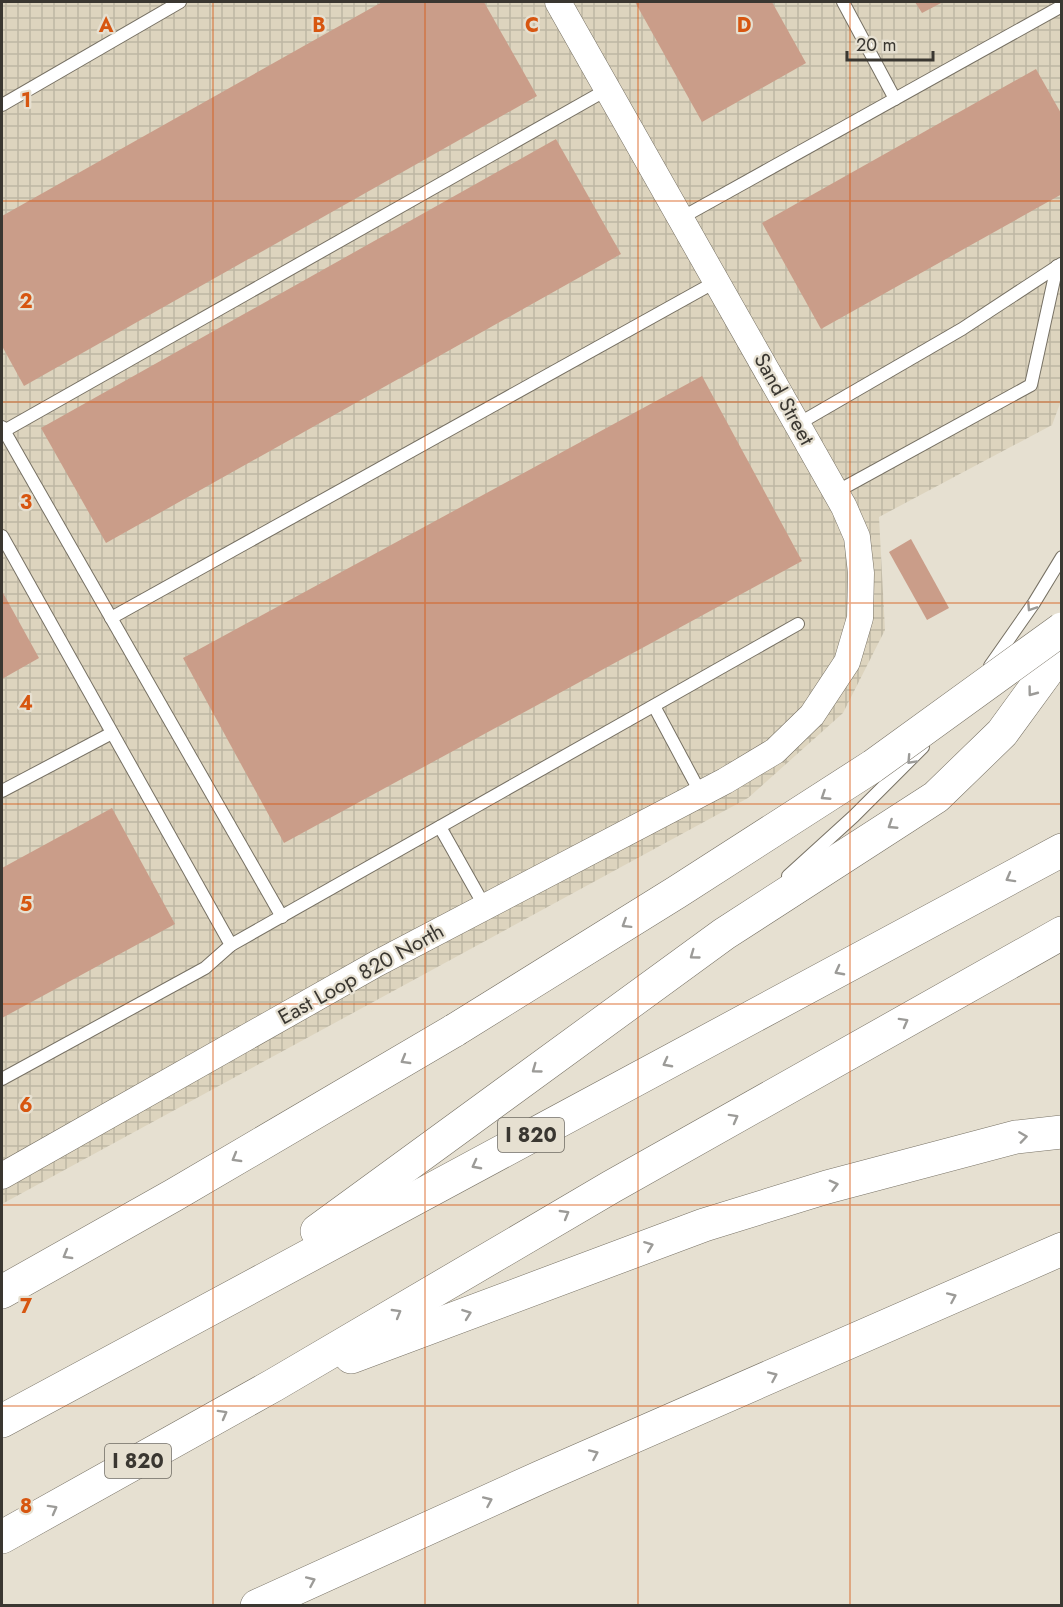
<svg xmlns="http://www.w3.org/2000/svg" width="1063" height="1607" font-family="Jost,sans-serif">
  <defs>
    <pattern id="industrial-grid" width="8" height="8" patternUnits="userSpaceOnUse" patternTransform="scale(1.5)"><rect width="8" height="8" fill="#ddd4be"/><path d="M0 4h8M4 0v8" fill="none" stroke="#beb7a4"/></pattern>
  </defs>
  <rect width="100%" height="100%" fill="#e6e0d1"/>
  <path fill="url(#industrial-grid)" d="M2 2H1061V401L1052 425 879 517 885 630 843 713 748 798 2 1204Z"/>
  <g fill="#ca9d89">
    <path d="M382 2H484L537 96 24 386 2 346V216Z"/>
    <path d="M635 2H772L806 63 702 122Z"/>
    <path d="M915 2H943L922 13Z"/>
    <path d="M1036 69 1062 115V194L821 329 762 223Z"/>
    <path d="M556 139 621 254 106 543 41 428Z"/>
    <path d="M702 376 802 561 284 843 183 658Z"/>
    <path d="M911 539 949 608 927 620 889 552Z"/>
    <path d="M2 591 39 658 2 679Z"/>
    <path d="M112 808 175 924 2 1018V868Z"/>
  </g>
  <g fill="none" stroke-linecap="round" stroke-linejoin="round">
    <defs>
      <g id="lane">
        <path d="M843 2 895 99"/>
        <path d="M2 105 180 2"/>
        <path d="M681 218 1062 6"/>
        <path d="M798 424 962 329 1061 264"/>
        <path d="M2 427 282 917"/>
        <path d="M4 431 608 89"/>
        <path d="M836 492 1031 385 1057 266"/>
        <path d="M2 536 231 945"/>
        <path d="M111 618 717 281"/>
        <path d="M990 666 1034 603 1062 557"/>
        <path d="M654 706 701 794"/>
        <path d="M2 791 112 733"/>
        <path d="M440 827 485 907"/>
        <path d="M788 876 854 816 923 747"/>
        <path d="M2 1079 205 968 231 945 798 624"/>
      </g>
      <path id="street" d="M2 1176 376 964 725 781 775 751 812 715 847 662 860 618 861 573 857 537 844 507 558 2"/>
      <g id="highway">
        <path d="M317 1231 724 934 936 797 1002 733 1048 670 1062 641"/>
        <path d="M2 1292 174 1195 455 1030"/>
        <path d="M351 1357 704 1225 827 1187 1016 1137 1062 1132"/>
        <path d="M2 1421 1062 850"/>
        <path d="M2 1537 274 1385 611 1187 1062 933"/>
        <path d="M257 1606 541 1477 1062 1249"/>
      </g>
    </defs>
    <use href="#lane" stroke="#777164" stroke-width="14"/>
    <use href="#street" stroke="#777164" stroke-width="27"/>
    <use href="#highway" stroke="#777164" stroke-width="34"/>
    <use href="#lane" stroke="#fff" stroke-width="12"/>
    <use href="#street" stroke="#fff" stroke-width="26"/>
    <use href="#highway" stroke="#fff" stroke-width="33"/>
    <defs>
      <path id="highway-bridge" d="M455 1030 677 892 873 766 1062 629"/>
    </defs>
    <use href="#highway-bridge" stroke="#777164" stroke-width="34" stroke-linecap="butt"/>
    <use href="#highway-bridge" stroke="#fff" stroke-width="33"/>
  </g>
  <defs><path id="oneway-chevron" d="M-2-3.5L2.5 0L-2 3.5" fill="none" stroke-width="1.6" stroke-linecap="round" stroke-linejoin="round" transform="scale(1.5)"/></defs>
  <g stroke="#9c9b98">
    <use href="#oneway-chevron" transform="translate(1031 607) rotate(123)"/>
    <use href="#oneway-chevron" transform="translate(1032 692) rotate(127)"/>
    <use href="#oneway-chevron" transform="translate(911 760) rotate(133)"/>
    <use href="#oneway-chevron" transform="translate(825 796) rotate(147)"/>
    <use href="#oneway-chevron" transform="translate(892 825) rotate(147)"/>
    <use href="#oneway-chevron" transform="translate(1010 878) rotate(151)"/>
    <use href="#oneway-chevron" transform="translate(626 924) rotate(148)"/>
    <use href="#oneway-chevron" transform="translate(694 955) rotate(144)"/>
    <use href="#oneway-chevron" transform="translate(839 971) rotate(152)"/>
    <use href="#oneway-chevron" transform="translate(904 1022) rotate(-29)"/>
    <use href="#oneway-chevron" transform="translate(405 1060) rotate(150)"/>
    <use href="#oneway-chevron" transform="translate(667 1063) rotate(152)"/>
    <use href="#oneway-chevron" transform="translate(536 1069) rotate(144)"/>
    <use href="#oneway-chevron" transform="translate(734 1118) rotate(-29)"/>
    <use href="#oneway-chevron" transform="translate(1023 1137) rotate(-8)"/>
    <use href="#oneway-chevron" transform="translate(236 1158) rotate(150)"/>
    <use href="#oneway-chevron" transform="translate(476 1165) rotate(152)"/>
    <use href="#oneway-chevron" transform="translate(834 1185) rotate(-15)"/>
    <use href="#oneway-chevron" transform="translate(565 1214) rotate(-30)"/>
    <use href="#oneway-chevron" transform="translate(649 1246) rotate(-21)"/>
    <use href="#oneway-chevron" transform="translate(67 1255) rotate(150)"/>
    <use href="#oneway-chevron" transform="translate(952 1297) rotate(-24)"/>
    <use href="#oneway-chevron" transform="translate(397 1313) rotate(-30)"/>
    <use href="#oneway-chevron" transform="translate(467 1314) rotate(-20)"/>
    <use href="#oneway-chevron" transform="translate(773 1376) rotate(-24)"/>
    <use href="#oneway-chevron" transform="translate(223 1414) rotate(-29)"/>
    <use href="#oneway-chevron" transform="translate(594 1454) rotate(-24)"/>
    <use href="#oneway-chevron" transform="translate(488 1501) rotate(-24)"/>
    <use href="#oneway-chevron" transform="translate(53 1509) rotate(-29)"/>
    <use href="#oneway-chevron" transform="translate(311 1581) rotate(-24)"/>
  </g>
  <path fill="none" stroke="#d75610" stroke-width="1.5" stroke-opacity="0.55" d="M213 2V1606M425 2V1606M638 2V1606M850 2V1606M2 201H1062M2 402H1062M2 603H1062M2 804H1062M2 1004H1062M2 1205H1062M2 1406H1062"/>
  <g text-anchor="middle" dominant-baseline="central" stroke-width="4.5" stroke-linejoin="round" paint-order="stroke">
    <g fill="#e6e0d1" stroke="#6e6a61" stroke-width="1.5">
      <rect x="498" y="1118" width="66" height="34" rx="4.5"/>
      <rect x="105" y="1444" width="66" height="34" rx="4.5"/>
    </g>
    <g font-size="20" font-weight="bold" fill="#3a3731">
      <text x="531" y="1135">I 820</text>
      <text x="138" y="1461">I 820</text>
    </g>
    <g font-size="21" fill="#3a3731" stroke="#e6e0d1">
      <text transform="translate(784 399) rotate(61)">Sand Street</text>
      <text transform="translate(361 974) rotate(-29)">East Loop 820 North</text>
    </g>
  </g>
  <g font-size="20" text-anchor="middle" font-weight="bold" fill="#d75610" stroke="#e6e0d1" stroke-width="4.5" stroke-linejoin="round" paint-order="stroke">
    <text x="106" y="32">A</text>
    <text x="319" y="32">B</text>
    <text x="532" y="32">C</text>
    <text x="744" y="32">D</text>
    <text x="26" y="107">1</text>
    <text x="26" y="308">2</text>
    <text x="26" y="509">3</text>
    <text x="26" y="710">4</text>
    <text x="26" y="911">5</text>
    <text x="26" y="1112">6</text>
    <text x="26" y="1313">7</text>
    <text x="26" y="1513">8</text>
  </g>
  <rect width="1063" height="1607" fill="none" stroke="#3a3731" stroke-width="6"/>
  <path d="M847 51v9h86v-9" fill="none" stroke="#3a3731" stroke-width="3"/>
  <text x="856" y="51" font-size="18" fill="#3a3731" stroke="#e6e0d1" stroke-width="4.5" paint-order="stroke">20 m</text>
</svg>
